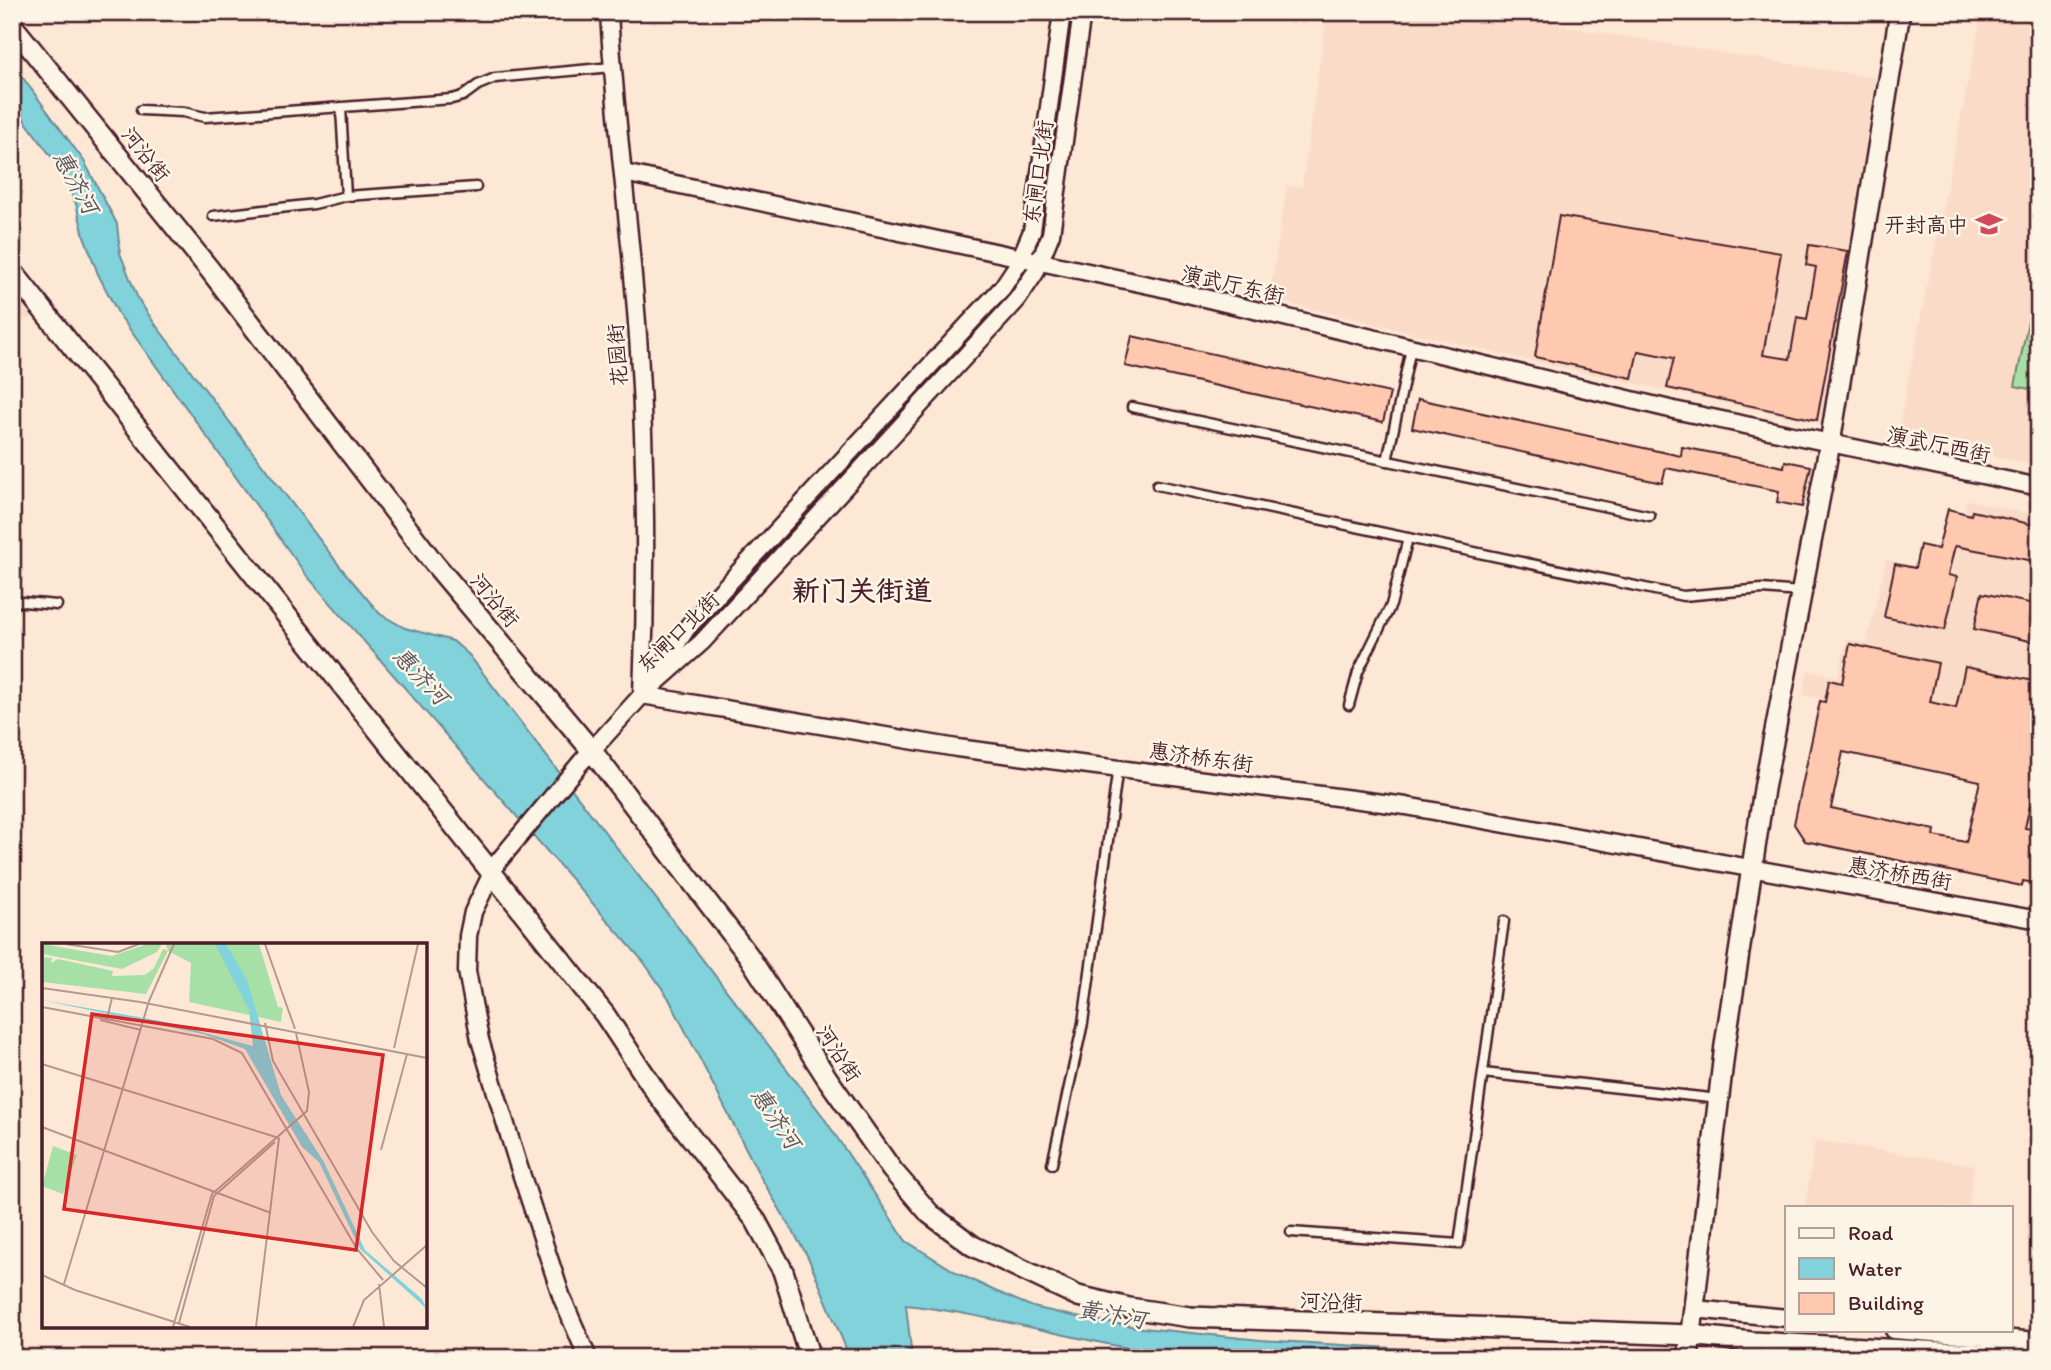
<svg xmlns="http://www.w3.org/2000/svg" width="2051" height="1370" font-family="Itim,'LXGW WenKai TC',sans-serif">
  <rect width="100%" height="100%" fill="#fde8d5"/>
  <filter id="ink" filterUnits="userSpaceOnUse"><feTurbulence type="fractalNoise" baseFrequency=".0143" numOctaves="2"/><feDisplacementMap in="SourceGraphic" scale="14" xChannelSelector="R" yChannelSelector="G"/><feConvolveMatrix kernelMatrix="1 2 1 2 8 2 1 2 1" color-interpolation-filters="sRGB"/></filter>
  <g filter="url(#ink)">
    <g fill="#fadbc7">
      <path d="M1327 12H1561L1560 26 1876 78 1821 424 1514 357 1269 299 1287 185 1302 187Z"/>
      <path d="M1982 12H2039V466L1897 436Z"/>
      <path d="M12 290 36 316 12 324Z"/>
      <path d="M1967 500 2039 516V746L1803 695 1808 670 1838 677 1847 639 1867 643 1886 560 1951 574Z"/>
      <path d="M1815 1140 1974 1165 1969 1207H1805Z"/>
    </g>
    <path fill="#a7e0a6" stroke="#788068" stroke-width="2" d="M2039 267V391L2015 386Z"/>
    <path fill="#81d2db" stroke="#6b8a95" stroke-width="2" d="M12 63 84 161 117 224 120 253 138 299 155 324 342 569 380 614 405 628 453 641 469 655 822 1115 906 1241 959 1274 995 1291 1033 1307 1077 1317 1143 1328 1261 1340 1554 1358H1198C1101 1349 1004 1316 906 1305L912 1358H850L808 1257 760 1176 668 997 643 961 307 576 118 313 98 274 84 236 76 204 61 170 12 103Z"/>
    <g fill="#ffc9b0" stroke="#4a1f2b" stroke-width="2" fill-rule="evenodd">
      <path d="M1559 216 1781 253 1763 355 1790 359 1797 317 1807 319 1816 267 1806 265 1809 245 1848 251 1817 420 1667 388 1674 358 1638 351 1632 378 1535 357Z"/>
      <path d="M1132 336 1390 393 1383 422 1125 366Z"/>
      <path d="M1418 399 1681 456 1682 447 1784 467 1785 461 1811 466 1802 507 1777 502 1779 491 1666 468 1662 483 1412 428Z"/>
      <path d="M1948 509 1971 515 1972 511 2039 526V562L1955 546 1948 575 1957 577 1945 630 1884 617 1895 564 1915 568 1920 545 1938 549Z"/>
      <path d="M1982 593 2039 605V643L1974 629Z"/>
      <path d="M1850 644 1938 663 1930 702 1956 708 1965 667 2039 682V793L2033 792 2025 828 2039 830V884L2023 881 2022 886 1805 841 1794 824 1820 701 1825 702 1829 680 1842 683ZM1843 752 1980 781 1966 842 1934 836 1935 830 1831 808Z"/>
    </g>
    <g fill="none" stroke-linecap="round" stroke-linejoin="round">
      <defs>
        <g id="service">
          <path d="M341 108 346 196"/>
          <path d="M141 110 183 112 205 117 452 99 463 96 478 85 495 78 612 67"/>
          <path d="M213 216 314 204 346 196 476 187"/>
          <path d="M1132 407 1650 516"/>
          <path d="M1387 461 1411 348"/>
          <path d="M1157 485 1683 596 1762 589 1801 592"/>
          <path d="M12 601 57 605"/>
          <path d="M1349 705 1358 672 1391 605 1408 538"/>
          <path d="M1483 1073 1719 1099"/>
          <path d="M1052 1164 1083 1023 1118 767"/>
          <path d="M1291 1232 1459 1244 1504 921"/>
        </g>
        <g id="minor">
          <path d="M609 12C615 125 632 238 639 351 646 465 647 581 642 695"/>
          <path d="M624 173 1158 287 1674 410 2039 487"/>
          <path d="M655 676 687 628 1002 288 1018 264 1032 231 1062 12"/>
          <path d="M642 695 957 748 1406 806 2039 920"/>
          <path d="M1694 1309 1787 1318"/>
          <path d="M1894 1330 2039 1341"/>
          <path d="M588 1358 562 1298 517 1161 480 1040 467 971 468 936 473 912 497 863 582 761 642 695 702 642 1017 300 1035 273 1051 234 1082 12"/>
        </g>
        <g id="tertiary">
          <path d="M12 25 210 270 434 563 592 751 748 955 827 1078 892 1170 930 1214 973 1246 1078 1296 1129 1308 1190 1317 1691 1335 1752 1342 2039 1357"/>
          <path d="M12 271 605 1015 658 1095 756 1221 783 1271 810 1358"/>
          <path d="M1688 1358 1725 1045 1764 789 1830 443 1900 12"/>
        </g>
      </defs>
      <use href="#service" stroke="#4a1f2b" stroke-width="13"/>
      <use href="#minor" stroke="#4a1f2b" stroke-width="21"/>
      <use href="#tertiary" stroke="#4a1f2b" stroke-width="24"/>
      <use href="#service" stroke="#fcf5e5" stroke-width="8"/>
      <use href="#minor" stroke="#fcf5e5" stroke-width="16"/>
      <use href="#tertiary" stroke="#fcf5e5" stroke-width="19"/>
    </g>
  </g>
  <defs>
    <symbol id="school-bare" viewBox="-9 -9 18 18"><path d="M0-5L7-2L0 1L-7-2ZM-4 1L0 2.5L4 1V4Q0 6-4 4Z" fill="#d1495b" stroke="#fcf5e5" stroke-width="2.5" paint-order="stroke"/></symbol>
  </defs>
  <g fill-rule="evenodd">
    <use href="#school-bare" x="1970" y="205" width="38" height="38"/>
  </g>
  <g text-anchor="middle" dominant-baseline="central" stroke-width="5" stroke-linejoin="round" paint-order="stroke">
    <g font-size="21" fill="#4a1f2b" stroke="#fcf5e5">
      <text transform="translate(146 154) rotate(51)">河沿街</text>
      <text transform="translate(1038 172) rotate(-82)">东闸口北街</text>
      <text transform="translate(1233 284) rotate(13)">演武厅东街</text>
      <text transform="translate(617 355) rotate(-94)">花园街</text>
      <text transform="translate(1939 444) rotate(12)">演武厅西街</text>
      <text transform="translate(495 600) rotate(50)">河沿街</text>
      <text transform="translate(678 632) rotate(-44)">东闸口北街</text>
      <text transform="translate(1201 757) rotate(8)">惠济桥东街</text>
      <text transform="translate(1900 873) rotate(10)">惠济桥西街</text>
      <text transform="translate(839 1053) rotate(57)">河沿街</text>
      <text transform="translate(1331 1301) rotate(2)">河沿街</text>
    </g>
    <g font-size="21" fill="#4a1f2b" stroke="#fcf5e5" text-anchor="end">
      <text x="1968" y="224">开封高中</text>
    </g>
    <g font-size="23" font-style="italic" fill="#5a5560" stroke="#fcf5e5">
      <text transform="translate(76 182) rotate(61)">惠济河</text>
      <text transform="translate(421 676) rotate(47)">惠济河</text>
      <text transform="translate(776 1118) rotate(56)">惠济河</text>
      <text transform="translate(1112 1314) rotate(10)">黄汴河</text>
    </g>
    <g font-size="28" font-weight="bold" fill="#4a1f2b" stroke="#fcf5e5">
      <text x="862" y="590">新门关街道</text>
    </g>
  </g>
  <g transform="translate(42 943)">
    <rect width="385" height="385" fill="#fde8d5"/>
    <path d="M0 1 70 13 105 1H120L115 9 80 26 0 11ZM124 1H217L236 64 241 65 239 79 147 59 149 20 126 8 104 51 0 39V14L10 15 9 20 16 16 71 28 70 33 103 32 112 25 121 6 126 8ZM11 203 35 212 21 251 0 243Z" fill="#a7e0a6"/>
    <path d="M173 1H184L205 37 239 152 282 219 323 307 380 356 385 366 318 306 277 219 260 204 203 106 161 91 0 57 119 78 211 103 207 67Z" fill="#81d2db"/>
    <path fill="none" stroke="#b59891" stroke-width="2" d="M24 1 76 9 97 1M223 1 253 86M0 45 98 59 385 115M0 64 171 96 200 110 315 306 341 337M65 76 70 55M58 77 99 87M223 80 231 118 330 289 352 318 385 345M352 105 376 1M0 121 237 195M0 184 229 270M339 207 365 111M0 332 33 347 148 384M22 341 107 58 132 1M337 341 342 384M137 380 172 253 233 199M131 384 170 251 265 168 267 149 254 90M214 384 237 195M311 384 322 357 385 302"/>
    <path fill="#d62828" fill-opacity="0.15" stroke="#d62828" stroke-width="3.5" d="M50 71 341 112 314 307 22 266Z"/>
    <rect width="385" height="385" fill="none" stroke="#4a1f2b" stroke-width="3.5"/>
  </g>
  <rect width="2051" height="1370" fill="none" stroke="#fcf5e5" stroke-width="42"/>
  <rect x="21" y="21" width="2009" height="1328" fill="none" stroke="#4a1f2b" stroke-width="2.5" filter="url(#ink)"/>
  <rect x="1785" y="1206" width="228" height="126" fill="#fcf5e5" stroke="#b59f9b" stroke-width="2"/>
  <rect x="1799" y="1228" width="35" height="10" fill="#fcf5e5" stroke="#b59f9b" stroke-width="2"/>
  <text x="1848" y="1240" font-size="21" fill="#4a1f2b">Road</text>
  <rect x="1799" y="1258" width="35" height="21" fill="#81d2db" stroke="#b59f9b" stroke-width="2"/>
  <text x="1848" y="1276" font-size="21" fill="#4a1f2b">Water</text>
  <rect x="1799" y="1293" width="35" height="21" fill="#ffc9b0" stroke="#b59f9b" stroke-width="2"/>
  <text x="1848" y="1310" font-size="21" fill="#4a1f2b">Building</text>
</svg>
